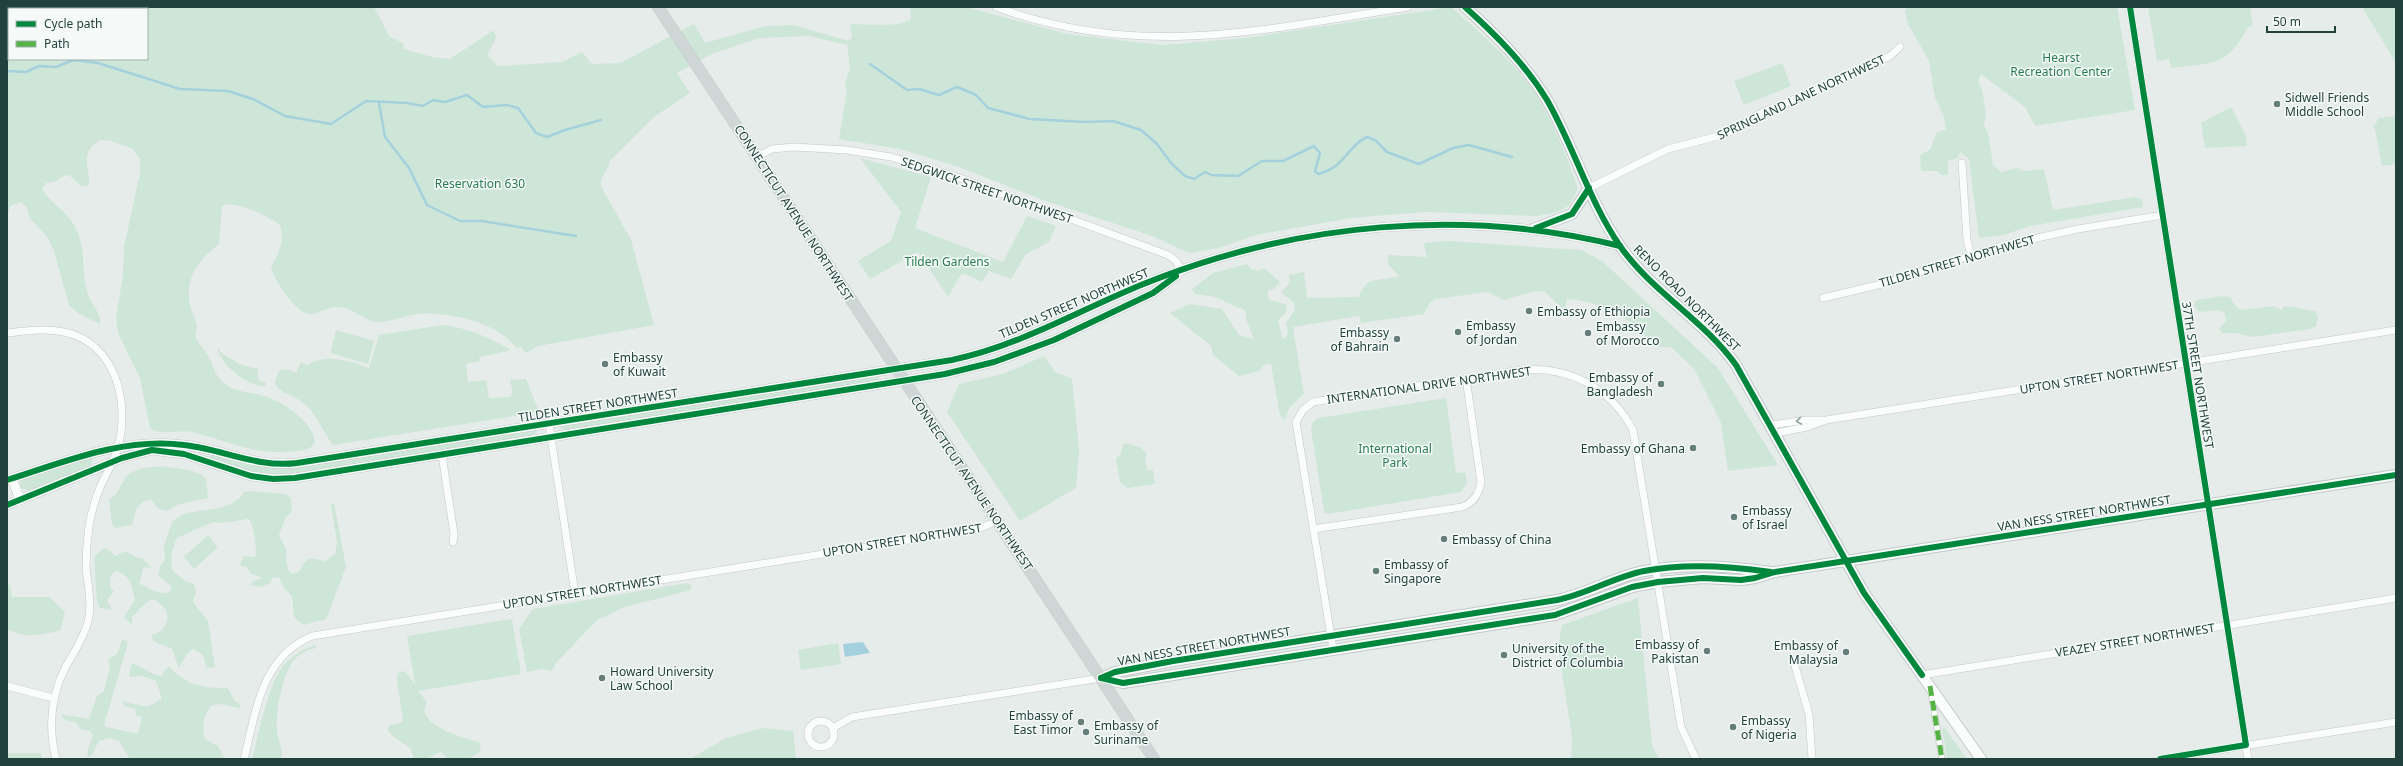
<svg xmlns="http://www.w3.org/2000/svg" width="2403" height="766" font-family="'Noto Sans',sans-serif">
  <rect width="100%" height="100%" fill="#e6ecea"/>
  <g fill="#cee6d7" fill-rule="evenodd">
    <path d="M7 7H374L389 36 403 43 404 49 432 57 450 59 494 30 496 38 487 55 498 66H501L562 62 582 52 592 64 620 63 694 24 705 43 766 26 793 25 849 41 852 36 850 24C867 24 899 28 911 19L910 7H966L1067 34 1162 45 1245 38 1451 7C1477 30 1504 53 1525 80 1547 106 1568 157 1578 189L1569 206 1554 213 1537 216 1425 212 1350 218 1256 235 1219 248 1189 253 1152 236 1040 199 956 166 900 149 839 139 847 90 845 83 850 68 847 45 809 36 759 38 712 54 677 73 690 93 654 117 610 161C608 170 600 177 601 186L631 240 654 325 538 346 526 353 521 347 516 348C498 322 448 311 417 314 404 316 390 322 378 322 363 321 352 307 338 307 328 306 319 314 309 314 297 314 273 279 271 267 279 253 285 241 280 225 270 217 233 199 222 206L219 244C199 260 184 278 190 306 192 313 196 319 197 326 197 330 195 334 196 338 199 345 205 349 208 356 214 366 215 377 225 384 236 392 247 392 260 395 280 399 313 421 315 442 311 450 304 450 297 451 258 457 228 441 192 432 180 430 159 436 150 428L140 378 118 333 116 318 123 275 124 247 140 173V160L133 149 112 141 100 140C75 155 94 175 88 186H81L70 176 66 175 56 181 46 183 42 189C49 202 66 210 74 225 88 250 80 271 88 294 90 302 103 316 100 324L79 314 69 305 54 251 47 237 30 218 26 206 20 202 10 206 7 217ZM9 9H147V59H9Z"/>
    <path d="M1909 7H2117L2135 110 2035 126 2025 107 1981 74 1978 81 1982 89 1986 114 1984 125 1988 133 1993 165 2001 172 2017 168 2023 171 2044 169 2053 210 2136 197 2142 199 2143 207 2030 226 2004 235 1979 238 1969 159 1960 152 1958 158 1948 161V175H1941L1938 171H1921L1920 155 1931 149 1936 133 1946 129 1944 117 1935 98 1929 61 1908 24 1905 11Z"/>
    <path d="M2148 7H2250L2253 26 2248 27C2227 67 2212 63 2171 68L2169 59 2157 61Z"/>
    <path d="M2362 7H2396V63Z"/>
    <path d="M1782 63 1791 86 1744 105 1734 81Z"/>
    <path d="M2231 107 2246 136 2247 146 2205 148 2201 123Z"/>
    <path d="M2396 116V164L2382 166 2375 129 2373 127 2379 118Z"/>
    <path d="M860 158 931 177 915 228 1003 262 1027 216 1056 226 1049 242 1026 254 1011 279 989 271 982 282 962 273 948 297 918 252 870 279 858 261 891 241 901 212Z"/>
    <path d="M1448 241 1581 250 1602 261 1718 368 1778 465 1728 471 1721 423 1694 369 1671 347H1657C1630 319 1607 302 1567 299L1565 311 1544 291 1532 292 1504 300 1487 292 1436 299 1430 303 1424 314 1361 323 1359 316 1293 327 1304 394 1289 408 1285 420 1280 416 1271 364 1263 365 1260 371 1239 376 1213 355 1211 346 1170 313 1190 304 1222 309 1239 335 1254 339 1246 319V311L1215 297 1195 294 1192 289 1213 273 1247 264 1251 269 1257 271 1264 268 1280 282 1274 289 1267 291 1269 300 1286 304 1287 311 1278 321 1283 340 1288 334 1286 323 1295 310 1293 301 1281 293 1290 282 1289 275 1304 272 1307 298 1359 297C1366 275 1379 282 1399 276L1388 264V255L1427 257 1424 243Z"/>
    <path d="M2222 296 2230 297 2237 308 2243 310 2273 306 2282 310 2283 307C2293 305 2305 311 2315 311L2318 317 2316 326 2310 329 2253 337 2235 333H2222L2219 329 2226 321 2225 313 2217 310 2200 312 2194 306 2195 301 2198 300Z"/>
    <path d="M443 325C468 328 488 337 510 349L508 351 479 357 480 361 466 364 468 382 486 380 489 398 510 397 513 393 510 380 526 379 539 412 333 445C323 432 318 417 307 406 298 397 284 395 276 386L275 380 280 370 287 369 296 373 301 362 307 365C327 353 348 361 369 368L379 335Z"/>
    <path d="M336 330 374 341 368 364 330 353Z"/>
    <path d="M217 348 224 355 242 365 258 369V380L265 382 266 386C249 388 221 365 217 348Z"/>
    <path d="M1044 356 1055 372 1072 379 1079 449 1076 488 1020 521 947 412 959 384 1003 374Z"/>
    <path d="M877 374 879 378 877 381 565 431 560 427 561 424Z"/>
    <path d="M1446 398 1456 473 1465 472 1467 483 1461 492 1328 514 1324 512 1311 429 1313 422 1318 418Z"/>
    <path d="M534 429 537 431 532 437 281 475 237 469 210 458 212 453 257 464Z"/>
    <path d="M1124 443 1140 447 1147 453 1145 458 1147 470H1153L1155 484 1128 488 1120 482 1116 459 1120 455Z"/>
    <path d="M90 457 93 460 91 466 30 491 21 488 20 483 23 478Z"/>
    <path d="M162 466C178 469 193 468 206 478L208 498 180 504 166 511 157 508 152 500C136 500 135 513 132 525L116 528 112 524 109 500C121 491 117 491 124 480 130 468 150 467 162 466Z"/>
    <path d="M252 491 285 494 291 498 292 512 286 517 279 535 287 551C285 560 286 564 290 573L294 574 299 572 304 563 310 558 325 561 335 554 337 543 331 504 334 503 346 567 326 619 304 625 294 617 292 596 283 587 279 577 272 578 270 583 262 587 251 585 253 581 263 578 250 573 247 567 240 566 243 556 254 557 256 555C256 548 254 522 248 519L222 523 213 522 177 538C172 548 170 558 172 570L187 582 194 584 196 592 193 602 208 621 215 667 207 668 203 655 194 649 189 651 179 668 172 649 153 641 152 635C163 633 172 620 165 609 163 606 158 602 155 600H150L138 610 137 613 132 616V625L124 617 135 600C132 586 131 575 115 571L110 578V587L114 591 107 601 112 610 100 608 97 602 94 557 104 548 111 551 115 556 126 551 134 556 143 559 152 568 143 567 140 584C150 588 161 597 171 591V586L158 576 160 567 165 560 164 546 172 522C191 503 228 518 244 492Z"/>
    <path d="M208 535 218 547 194 569 184 557Z"/>
    <path d="M7 582 10 585 12 597H49L65 612 61 630C42 635 24 639 7 629Z"/>
    <path d="M687 583 691 585V590L625 607 597 620 556 663 552 671 543 669 527 672 519 629 533 609Z"/>
    <path d="M1638 598 1652 745 1659 759H1571L1572 737 1558 648 1562 625Z"/>
    <path d="M512 619 521 674 418 691 427 702 424 711C430 729 463 738 479 742L481 751 469 759H449L440 752 426 759H414L410 748 395 738 387 730 390 725 401 723 403 720 397 681 398 673 405 671 415 684 407 636Z"/>
    <path d="M122 640 127 641V646L104 725 106 727 138 734 142 717 136 715 135 709 124 706 122 701 147 707 162 699 156 681 143 676 129 677 132 663C143 667 151 675 162 676L165 669 170 667C184 685 207 689 228 688L234 700 241 705 240 708 220 704 212 705C203 716 201 726 205 739L218 746 225 759H130L119 741 110 738 99 741 91 756 87 757 88 749 93 735 90 731 80 729 77 723 65 720 61 714 89 719 97 696 104 691 110 667 108 659 117 654Z"/>
    <path d="M838 643 841 664 801 670 798 650Z"/>
    <path d="M315 645 316 648C312 649 307 650 304 652 283 661 275 712 277 732 278 742 284 749 281 759H252C258 737 269 683 282 667 290 657 303 649 315 645Z"/>
    <path d="M1944 727 1967 759H1947L1942 729Z"/>
    <path d="M762 728 793 731 796 759H690L726 738Z"/>
    <path d="M7 753H41L43 759H7Z"/>
  </g>
  <path fill="#a4d1dd" d="M863 642 870 653 845 657 843 644Z"/>
  <g fill="none" stroke-linecap="round" stroke-linejoin="round">
    <g stroke="#a4d1dd" stroke-width="2.5">
      <path d="M870 64 907 90 919 89 939 95 957 87 976 95 988 108 1030 119 1085 122 1113 121 1141 130 1157 144 1171 163 1185 176 1194 179 1205 172 1211 175 1238 176 1262 161H1283L1314 146 1320 153 1315 171 1318 174C1346 167 1347 146 1367 137L1375 140 1387 152 1419 164 1453 148 1469 145 1512 157"/>
      <path d="M7 71 26 72 39 66 56 67 73 60 98 63 180 89 228 91 253 99 285 116 331 124 366 101 407 103 423 106 433 100 445 102 467 95 483 107 507 105 518 108 536 133 547 137 565 130 601 120"/>
      <path d="M379 103 385 137 409 168 427 205 460 221H482L576 236"/>
    </g>
    <defs>
      <path id="pedestrian" d="M1931 692 1942 759"/>
      <g id="minor">
        <path d="M996 7C1139 60 1262 30 1408 7"/>
        <path d="M2130 7 2248 759"/>
        <path d="M757 157 772 149 794 147 847 150 891 157 960 178 1168 255 1176 261 1182 271"/>
        <path d="M1962 163 1967 240 1971 255"/>
        <path d="M1589 188 1668 149 1726 134 1763 112 1817 90 1890 56 1900 47"/>
        <path d="M1823 298 1882 284 2005 245 2078 229 2163 215"/>
        <path d="M7 333C26 331 45 328 64 332 116 343 130 402 118 447 116 457 110 467 105 477 97 492 92 509 89 526 87 540 86 554 86 568 88 587 93 607 87 625 82 641 73 654 65 668 50 698 48 727 56 759"/>
        <path d="M549 424 575 593"/>
        <path d="M1771 425 1807 420H1822"/>
        <path d="M1776 433 1807 427 1826 420 2396 330"/>
        <path d="M442 455 454 534 453 542"/>
        <path d="M1313 529 1462 507C1473 503 1479 494 1481 482L1466 378"/>
        <path d="M1333 649 1296 422 1303 410 1313 402 1522 370C1569 366 1611 388 1633 430L1681 727 1696 759"/>
        <path d="M1795 666 1809 714 1812 759"/>
        <path d="M1922 675 2396 598"/>
        <path d="M7 686 53 698"/>
        <circle cx="821" cy="734" r="13"/>
        <path d="M833 728 852 717 1101 678"/>
        <path d="M244 759C256 712 261 657 312 636L978 529 997 521"/>
        <path d="M2160 759 2396 722"/>
      </g>
      <g id="tertiary">
        <path d="M12 478 20 500"/>
        <path d="M7 480C64 462 123 437 184 445 222 449 257 468 297 463L952 360C1022 345 1081 309 1146 283 1296 223 1464 207 1620 246"/>
        <path d="M7 505 122 458 152 450 184 454 251 476 273 479 295 478 945 374 994 362 1054 340 1153 293 1177 275"/>
      </g>
      <g id="secondary">
        <path d="M1465 7C1496 35 1525 64 1547 100 1574 147 1589 201 1620 246 1652 292 1704 320 1736 365L1864 593 1981 759"/>
        <path d="M1533 229 1572 214 1589 188"/>
        <path d="M1101 678 1123 683 1555 615 1632 587 1658 582 1703 578 1741 580 1755 578 1775 572 1865 558 2396 475"/>
        <path d="M1101 678 1115 672 1173 661 1557 600C1587 594 1614 577 1644 571 1684 563 1730 566 1771 572"/>
      </g>
      <path id="primary" d="M658 7 1154 759"/>
    </defs>
    <use href="#pedestrian" stroke="#c3c9c7" stroke-width="7"/>
    <use href="#minor" stroke="#c3c9c7" stroke-width="8"/>
    <use href="#tertiary" stroke="#c3c9c7" stroke-width="10"/>
    <use href="#secondary" stroke="#c1cac7" stroke-width="12"/>
    <use href="#primary" stroke="#c1cbc9" stroke-width="12"/>
    <use href="#pedestrian" stroke="#fbfcfc" stroke-width="5.5"/>
    <use href="#minor" stroke="#fbfcfc" stroke-width="7"/>
    <use href="#tertiary" stroke="#fbfcfc" stroke-width="9"/>
    <use href="#secondary" stroke="#fbfcfc" stroke-width="10"/>
    <use href="#primary" stroke="#ced7d5" stroke-width="11"/>
    <path stroke="#55b346" stroke-width="5" stroke-dasharray="10 5" stroke-linecap="butt" d="M1930 686 1942 759"/>
    <defs>
      <g id="cycleway">
        <path d="M1465 7C1496 35 1525 64 1547 100 1574 147 1589 201 1620 246 1652 292 1704 320 1736 365L1864 593 1922 675"/>
        <path d="M2130 7 2246 745 2160 759"/>
        <path d="M1536 228 1572 214 1589 188"/>
        <path d="M7 480C64 462 123 437 184 445 222 449 257 468 297 463L952 360C1022 345 1081 309 1146 283 1296 223 1464 207 1620 246"/>
        <path d="M7 505 122 458 152 450 184 454 251 476 273 479 295 478 945 374 994 362 1054 340 1153 293 1176 276"/>
        <path d="M1101 678 1123 683 1555 615 1632 587 1658 582 1703 578 1741 580 1755 578 1775 572 1865 558 2396 475"/>
        <path d="M1101 678 1115 672 1173 661 1557 600C1587 594 1614 577 1644 571 1684 563 1730 566 1771 572"/>
      </g>
    </defs>
    <use href="#cycleway" stroke="#f5faf8" stroke-width="8"/>
    <use href="#cycleway" stroke="#00873e" stroke-width="6"/>
  </g>
  <defs><path id="oneway-chevron" d="M-2-3.5L2.5 0L-2 3.5" fill="none" stroke-width="1.6" stroke-linecap="round" stroke-linejoin="round"/></defs>
  <use stroke="#8e9f9c" href="#oneway-chevron" transform="translate(1799 421) rotate(171)"/>
  <g fill="#667e79" stroke="#f5faf8" stroke-width="1.5">
    <circle cx="2277" cy="104" r="4"/>
    <circle cx="1529" cy="311" r="4"/>
    <circle cx="1458" cy="332" r="4"/>
    <circle cx="1588" cy="333" r="4"/>
    <circle cx="1397" cy="339" r="4"/>
    <circle cx="605" cy="364" r="4"/>
    <circle cx="1661" cy="384" r="4"/>
    <circle cx="1693" cy="448" r="4"/>
    <circle cx="1734" cy="517" r="4"/>
    <circle cx="1444" cy="539" r="4"/>
    <circle cx="1376" cy="571" r="4"/>
    <circle cx="1707" cy="651" r="4"/>
    <circle cx="1846" cy="652" r="4"/>
    <circle cx="1504" cy="655" r="4"/>
    <circle cx="602" cy="678" r="4"/>
    <circle cx="1081" cy="722" r="4"/>
    <circle cx="1733" cy="727" r="4"/>
    <circle cx="1086" cy="732" r="4"/>
  </g>
  <g text-anchor="middle" dominant-baseline="central" stroke-width="3" stroke-linejoin="round" paint-order="stroke">
    <g font-size="12" fill="#277d4f" stroke="#f5faf8">
      <text x="2061" y="57">Hearst<tspan x="2061" dy="14">Recreation Center</tspan></text>
      <text x="480" y="183">Reservation 630</text>
      <text x="947" y="261">Tilden Gardens</text>
      <text x="1395" y="448">International<tspan x="1395" dy="14">Park</tspan></text>
    </g>
    <g font-size="12" fill="#21423c" stroke="#f5faf8">
      <text transform="translate(1801 97) rotate(-25)">SPRINGLAND LANE NORTHWEST</text>
      <text transform="translate(987 190) rotate(19)">SEDGWICK STREET NORTHWEST</text>
      <text transform="translate(794 213) rotate(57)">CONNECTICUT AVENUE NORTHWEST</text>
      <text transform="translate(1957 261) rotate(-16)">TILDEN STREET NORTHWEST</text>
      <text transform="translate(1687 298) rotate(45)">RENO ROAD NORTHWEST</text>
      <text transform="translate(1074 303) rotate(-23)">TILDEN STREET NORTHWEST</text>
      <text transform="translate(2198 375) rotate(81)">37TH STREET NORTHWEST</text>
      <text transform="translate(2099 377) rotate(-9)">UPTON STREET NORTHWEST</text>
      <text transform="translate(1429 385) rotate(-8)">INTERNATIONAL DRIVE NORTHWEST</text>
      <text transform="translate(598 405) rotate(-9)">TILDEN STREET NORTHWEST</text>
      <text transform="translate(972 483) rotate(56)">CONNECTICUT AVENUE NORTHWEST</text>
      <text transform="translate(2084 513) rotate(-9)">VAN NESS STREET NORTHWEST</text>
      <text transform="translate(902 540) rotate(-9)">UPTON STREET NORTHWEST</text>
      <text transform="translate(582 592) rotate(-9)">UPTON STREET NORTHWEST</text>
      <text transform="translate(2135 640) rotate(-9)">VEAZEY STREET NORTHWEST</text>
      <text transform="translate(1204 646) rotate(-10)">VAN NESS STREET NORTHWEST</text>
    </g>
    <g font-size="12" fill="#21423c" stroke="#f5faf8" text-anchor="start">
      <text x="2285" y="97">Sidwell Friends<tspan x="2285" dy="14">Middle School</tspan></text>
      <text x="1537" y="311">Embassy of Ethiopia</text>
      <text x="1466" y="325">Embassy<tspan x="1466" dy="14">of Jordan</tspan></text>
      <text x="1596" y="326">Embassy<tspan x="1596" dy="14">of Morocco</tspan></text>
      <text x="1389" y="332" text-anchor="end">Embassy<tspan x="1389" dy="14">of Bahrain</tspan></text>
      <text x="613" y="357">Embassy<tspan x="613" dy="14">of Kuwait</tspan></text>
      <text x="1653" y="377" text-anchor="end">Embassy of<tspan x="1653" dy="14">Bangladesh</tspan></text>
      <text x="1685" y="448" text-anchor="end">Embassy of Ghana</text>
      <text x="1742" y="510">Embassy<tspan x="1742" dy="14">of Israel</tspan></text>
      <text x="1452" y="539">Embassy of China</text>
      <text x="1384" y="564">Embassy of<tspan x="1384" dy="14">Singapore</tspan></text>
      <text x="1699" y="644" text-anchor="end">Embassy of<tspan x="1699" dy="14">Pakistan</tspan></text>
      <text x="1838" y="645" text-anchor="end">Embassy of<tspan x="1838" dy="14">Malaysia</tspan></text>
      <text x="1512" y="648">University of the<tspan x="1512" dy="14">District of Columbia</tspan></text>
      <text x="610" y="671">Howard University<tspan x="610" dy="14">Law School</tspan></text>
      <text x="1073" y="715" text-anchor="end">Embassy of<tspan x="1073" dy="14">East Timor</tspan></text>
      <text x="1741" y="720">Embassy<tspan x="1741" dy="14">of Nigeria</tspan></text>
      <text x="1094" y="725">Embassy of<tspan x="1094" dy="14">Suriname</tspan></text>
    </g>
  </g>
  <rect width="2403" height="766" fill="none" stroke="#21423c" stroke-width="16"/>
  <rect x="8" y="8" width="140" height="52" fill="#f5faf8" stroke="#a0b0ad"/>
  <rect x="16" y="21" width="20" height="6" fill="#00873e" stroke="#a0b0ad"/>
  <text x="44" y="28" font-size="12" fill="#21423c">Cycle path</text>
  <rect x="16" y="41" width="20" height="6" fill="#55b346" stroke="#a0b0ad"/>
  <text x="44" y="48" font-size="12" fill="#21423c">Path</text>
  <path d="M2267 26v6h68v-6" fill="none" stroke="#21423c" stroke-width="2"/>
  <text x="2273" y="26" font-size="12" fill="#21423c" stroke="#f5faf8" stroke-width="3" paint-order="stroke">50 m</text>
</svg>
